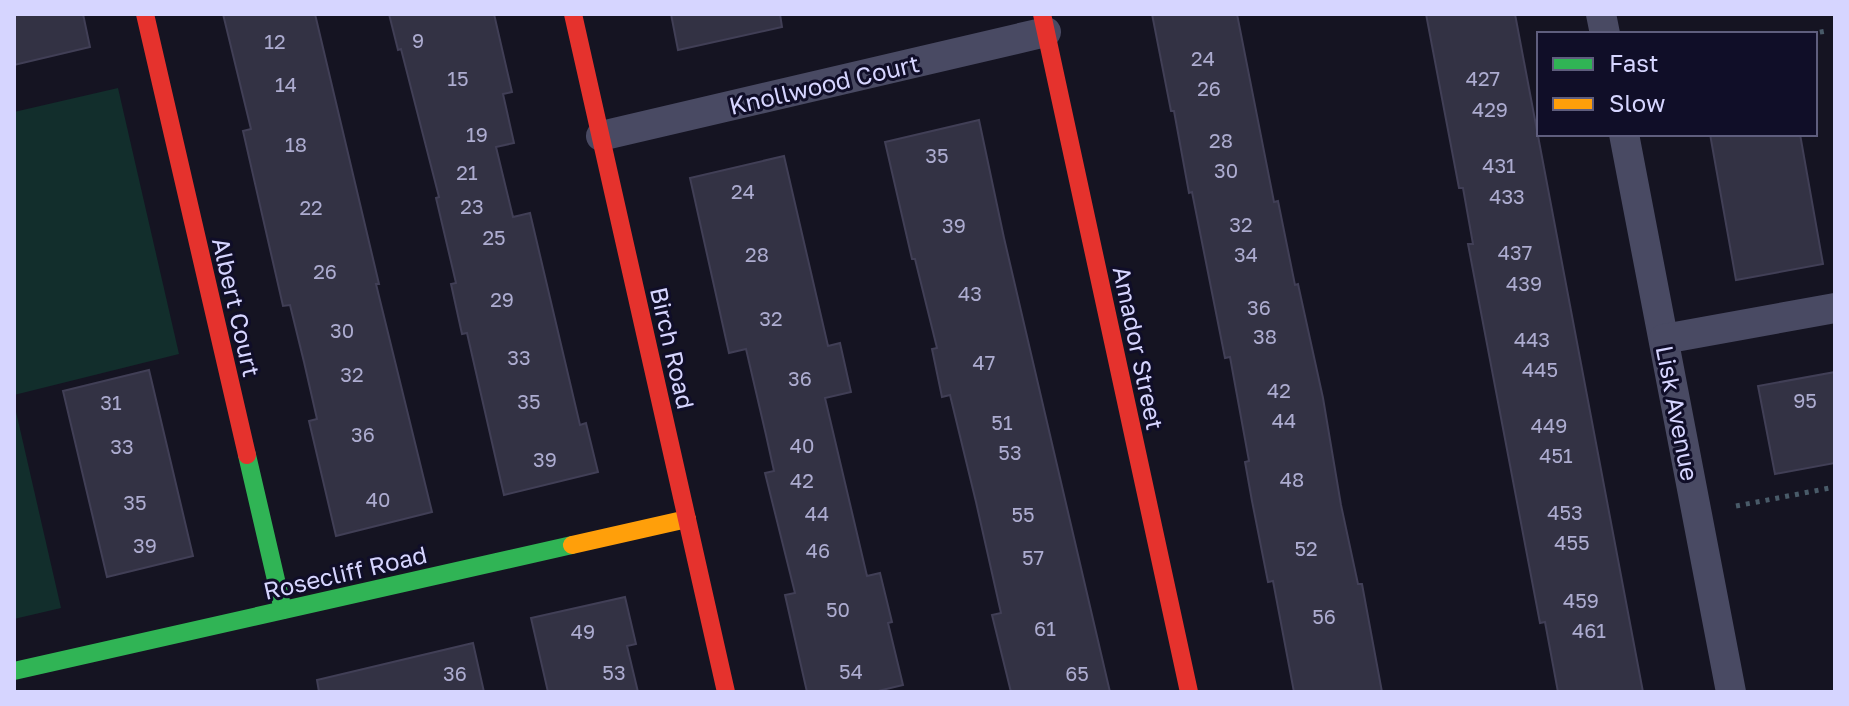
<svg xmlns="http://www.w3.org/2000/svg" width="1849" height="706" font-family="'Golos Text',sans-serif">
  <rect width="100%" height="100%" fill="#151422"/>
  <g fill="#122e2c">
    <path d="M118 88 179 354 14 395V112Z"/>
    <path d="M14 403 61 608 14 619Z"/>
  </g>
  <g fill="#333244" stroke="#413f56" stroke-width="2">
    <path d="M14 14H83L90 47 14 65Z"/>
    <path d="M223 14H315L379 284H376L432 512 336 536 309 421 317 419 304 362 290 305 283 306 243 131 251 129Z"/>
    <path d="M389 14H494L512 92 503 94 514 143 496 147 513 217 530 213 580 425 586 423 598 472 504 495 467 333 462 334 451 284 456 283 436 198 439 197 401 49 398 50Z"/>
    <path d="M671 14H780L782 27 678 50Z"/>
    <path d="M1152 14H1237L1274 202 1278 201 1295 285 1298 284 1323 398 1341 505 1358 584H1362L1382 692H1294L1273 581 1268 582 1252 501 1245 462 1249 461 1230 357 1225 358 1192 192 1189 193 1174 111H1171Z"/>
    <path d="M1426 14H1515L1643 692H1558L1545 622 1540 623 1468 244H1473L1463 188H1459Z"/>
    <path d="M979 120 1004 238 1110 692H1011L992 615 1001 613 976 502 950 395 942 397 932 349 937 348 915 259H912L885 142Z"/>
    <path d="M1710 134H1800L1823 264 1736 280Z"/>
    <path d="M784 156 828 346 840 343 851 392 825 398 867 576 880 573 892 622 888 623 903 685 874 692H807L785 595 795 593 765 473 774 471 766 435 746 349 729 353 690 178Z"/>
    <path d="M149 370 193 556 107 577 63 391Z"/>
    <path d="M1835 372V463L1775 474 1758 386Z"/>
    <path d="M625 597 636 644 627 646 638 692H548L531 618Z"/>
    <path d="M473 643 484 692H319L317 680Z"/>
  </g>
  <g fill="none" stroke-linecap="round" stroke-linejoin="round">
    <g stroke="#495b69" stroke-width="5" stroke-dasharray="4 6" stroke-linecap="butt">
      <path d="M1810 34 1826 31"/>
      <path d="M1736 506 1835 487"/>
    </g>
    <g stroke="#494a63" stroke-width="30">
      <path d="M1601 14 1605 34"/>
      <path d="M1624 134 1731 692"/>
      <path d="M601 136 1046 32"/>
      <path d="M1664 339 1835 308"/>
    </g>
    <g stroke="#30b455" stroke-width="18">
      <path d="M247 455 283 610"/>
      <path d="M14 671 572 545"/>
    </g>
    <path stroke="#ff9f0a" stroke-width="18" d="M572 545 687 519"/>
    <g stroke="#e5322d" stroke-width="18">
      <path d="M145 14 247 455"/>
      <path d="M573 14 726 692"/>
      <path d="M1042 14 1189 692"/>
    </g>
  </g>
  <g text-anchor="middle" dominant-baseline="central" stroke-width="6" stroke-linejoin="round" paint-order="stroke">
    <g font-size="20" fill="#adacd0">
      <text x="418" y="40">9</text>
      <text x="275" y="41">12</text>
      <text x="1203" y="58">24</text>
      <text x="458" y="78">15</text>
      <text x="1483" y="78">427</text>
      <text x="286" y="84">14</text>
      <text x="1209" y="88">26</text>
      <text x="1490" y="109">429</text>
      <text x="477" y="134">19</text>
      <text x="1221" y="140">28</text>
      <text x="296" y="144">18</text>
      <text x="937" y="155">35</text>
      <text x="1499" y="165">431</text>
      <text x="1226" y="170">30</text>
      <text x="467" y="172">21</text>
      <text x="743" y="191">24</text>
      <text x="1507" y="196">433</text>
      <text x="472" y="206">23</text>
      <text x="311" y="207">22</text>
      <text x="1241" y="224">32</text>
      <text x="954" y="225">39</text>
      <text x="494" y="237">25</text>
      <text x="1515" y="252">437</text>
      <text x="757" y="254">28</text>
      <text x="1246" y="254">34</text>
      <text x="325" y="271">26</text>
      <text x="1524" y="283">439</text>
      <text x="970" y="293">43</text>
      <text x="502" y="299">29</text>
      <text x="1259" y="307">36</text>
      <text x="771" y="318">32</text>
      <text x="342" y="330">30</text>
      <text x="1265" y="336">38</text>
      <text x="1532" y="339">443</text>
      <text x="519" y="357">33</text>
      <text x="984" y="362">47</text>
      <text x="1540" y="369">445</text>
      <text x="352" y="374">32</text>
      <text x="800" y="378">36</text>
      <text x="1279" y="390">42</text>
      <text x="1805" y="400">95</text>
      <text x="529" y="401">35</text>
      <text x="111" y="402">31</text>
      <text x="1284" y="420">44</text>
      <text x="1002" y="422">51</text>
      <text x="1549" y="425">449</text>
      <text x="363" y="434">36</text>
      <text x="802" y="445">40</text>
      <text x="122" y="446">33</text>
      <text x="1010" y="452">53</text>
      <text x="1556" y="455">451</text>
      <text x="545" y="459">39</text>
      <text x="1292" y="479">48</text>
      <text x="802" y="480">42</text>
      <text x="378" y="499">40</text>
      <text x="135" y="502">35</text>
      <text x="1565" y="512">453</text>
      <text x="817" y="513">44</text>
      <text x="1023" y="514">55</text>
      <text x="1572" y="542">455</text>
      <text x="145" y="545">39</text>
      <text x="1306" y="548">52</text>
      <text x="818" y="550">46</text>
      <text x="1033" y="557">57</text>
      <text x="1581" y="600">459</text>
      <text x="838" y="609">50</text>
      <text x="1324" y="616">56</text>
      <text x="1045" y="628">61</text>
      <text x="1589" y="630">461</text>
      <text x="583" y="631">49</text>
      <text x="851" y="671">54</text>
      <text x="614" y="672">53</text>
      <text x="455" y="673">36</text>
      <text x="1077" y="673">65</text>
    </g>
    <g font-size="24" fill="#d6d5ff" stroke="#100e28">
      <text transform="translate(824 84) rotate(-13)">Knollwood Court</text>
      <text transform="translate(237 307) rotate(77)">Albert Court</text>
      <text transform="translate(673 348) rotate(77)">Birch Road</text>
      <text transform="translate(1139 348) rotate(78)">Amador Street</text>
      <text transform="translate(1678 413) rotate(79)">Lisk Avenue</text>
      <text transform="translate(345 572) rotate(-13)">Rosecliff Road</text>
    </g>
  </g>
  <rect width="1849" height="706" fill="none" stroke="#d6d5ff" stroke-width="32"/>
  <rect x="1537" y="32" width="280" height="104" fill="#100e28" stroke="#5f5e7e" stroke-width="2"/>
  <rect x="1553" y="58" width="40" height="12" fill="#30b455" stroke="#5f5e7e" stroke-width="2"/>
  <text x="1609" y="72" font-size="24" fill="#d6d5ff">Fast</text>
  <rect x="1553" y="98" width="40" height="12" fill="#ff9f0a" stroke="#5f5e7e" stroke-width="2"/>
  <text x="1609" y="112" font-size="24" fill="#d6d5ff">Slow</text>
</svg>
